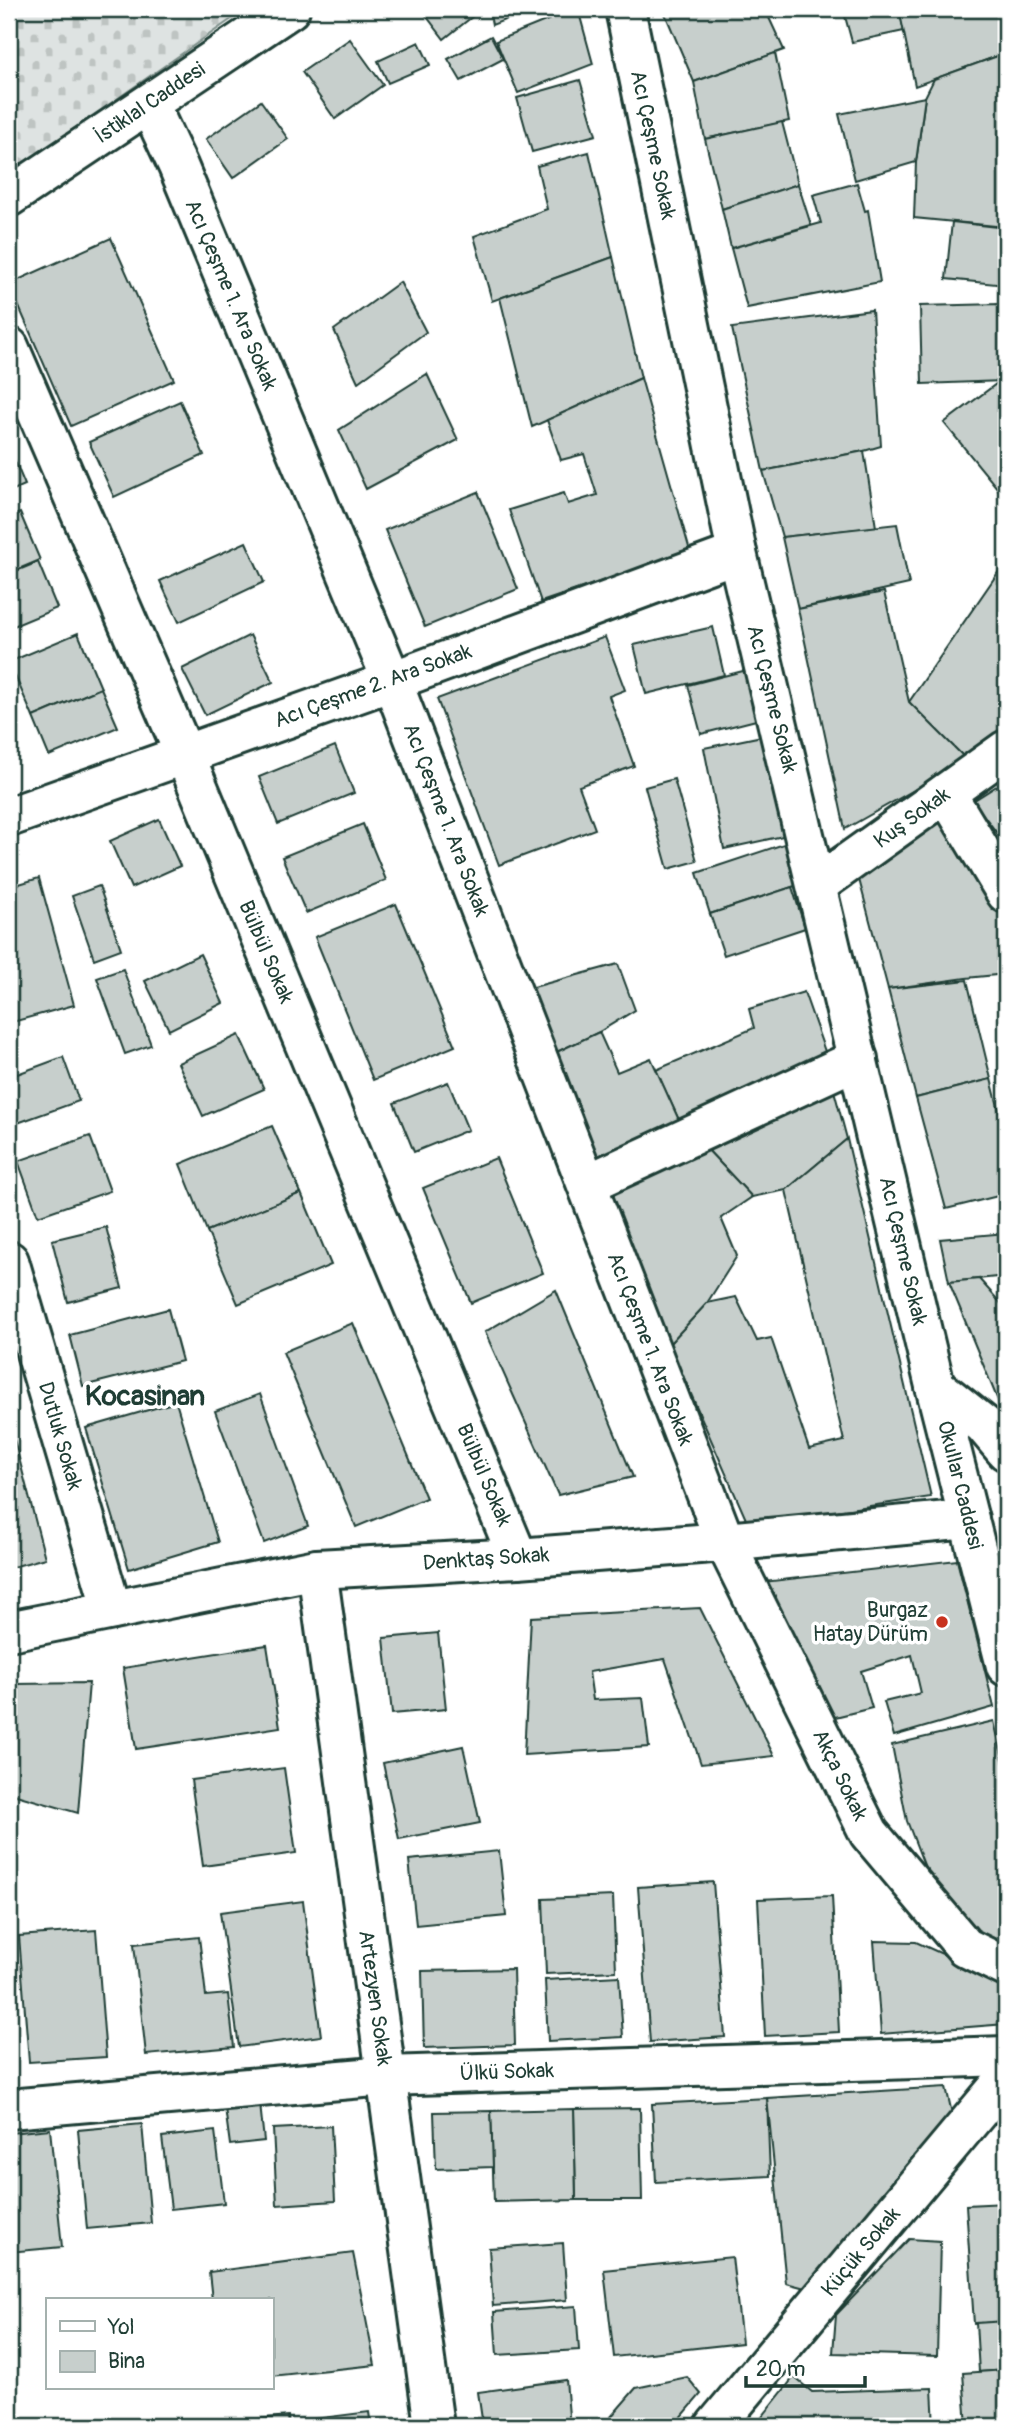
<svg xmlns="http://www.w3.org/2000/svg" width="1015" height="2435" font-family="Pangolin,sans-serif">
  <defs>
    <pattern id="cemetery-stones" width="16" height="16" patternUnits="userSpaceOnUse" patternTransform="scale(1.75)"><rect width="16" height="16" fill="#dee3e2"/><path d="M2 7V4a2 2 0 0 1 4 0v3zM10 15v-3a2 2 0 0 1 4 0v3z" fill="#bec4c2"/></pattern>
  </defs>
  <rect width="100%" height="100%" fill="#fff"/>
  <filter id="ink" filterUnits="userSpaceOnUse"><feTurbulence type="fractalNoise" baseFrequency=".0143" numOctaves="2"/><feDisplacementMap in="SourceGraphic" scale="14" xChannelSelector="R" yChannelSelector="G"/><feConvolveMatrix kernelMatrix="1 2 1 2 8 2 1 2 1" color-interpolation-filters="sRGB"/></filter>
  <g filter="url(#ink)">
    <path fill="url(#cemetery-stones)" stroke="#7e908b" stroke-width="2" d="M9 9H246L9 174Z"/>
    <g fill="#c7cfcc" stroke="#1f3d34" stroke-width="2">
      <path d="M421 9H482L444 39Z"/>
      <path d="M489 9H533L492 25Z"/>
      <path d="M575 9H578L593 64 518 93 496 41Z"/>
      <path d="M663 9H765L784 50 694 82Z"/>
      <path d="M843 9H899L904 31 852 42Z"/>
      <path d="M899 9H1006V53L915 86Z"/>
      <path d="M491 36 503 59 461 81 448 59Z"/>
      <path d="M350 39 383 85 335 119 302 72Z"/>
      <path d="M419 42 430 65 388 83 378 61Z"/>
      <path d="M775 53 789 121 705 139 694 82Z"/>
      <path d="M1006 53V227L914 218 916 162 925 97 934 79Z"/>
      <path d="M580 80 596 135 532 152 517 98Z"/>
      <path d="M925 97 916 162 855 180 839 114Z"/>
      <path d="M261 101 288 139 233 178 206 139Z"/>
      <path d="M782 122 798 184 722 209 705 139Z"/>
      <path d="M589 152 613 257 492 301 474 236 547 209 537 166Z"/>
      <path d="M857 183 865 211 868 210 880 282 747 308 731 248 821 223 813 195Z"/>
      <path d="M798 184 811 225 731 248 722 209Z"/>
      <path d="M952 222 1006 228V285L946 279Z"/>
      <path d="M111 238 174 380 71 426 9 284Z"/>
      <path d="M613 257 641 378 532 427 500 298Z"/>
      <path d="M400 282 426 332 358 382 334 330Z"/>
      <path d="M1000 304 1003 381 922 384 920 306Z"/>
      <path d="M872 310 881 446 864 451 763 471 732 328Z"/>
      <path d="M427 374 458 440 366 489 339 430Z"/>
      <path d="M641 378 690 551 541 602 509 510 564 493 568 504 597 495 584 454 561 460 547 420Z"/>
      <path d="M1000 381 1006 390V499L944 423Z"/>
      <path d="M180 401 204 455 114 497 89 442Z"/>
      <path d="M9 447 25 485 9 492Z"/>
      <path d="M864 451 876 527 782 537 763 471Z"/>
      <path d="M478 492 518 589 425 627 385 530Z"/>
      <path d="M20 513 40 560 9 573V517Z"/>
      <path d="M897 524 909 584 798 609 782 537Z"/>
      <path d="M246 542 264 582 179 622 160 581Z"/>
      <path d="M1006 561V735L967 760 909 702Z"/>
      <path d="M38 562 57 608 9 628V574Z"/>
      <path d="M884 592 909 702 967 760 845 829 798 609Z"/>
      <path d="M713 627 724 675 646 694 634 645Z"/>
      <path d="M78 633 101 688 33 717 9 662Z"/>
      <path d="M250 635 273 682 205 715 182 669Z"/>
      <path d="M605 637 625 690 609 696 634 766 579 786 595 829 499 865 437 699Z"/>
      <path d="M747 670 760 719 701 734 688 685Z"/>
      <path d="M101 688 118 727 49 756 33 717Z"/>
      <path d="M762 736 783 836 724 849 704 748Z"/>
      <path d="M335 746 354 793 278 824 259 777Z"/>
      <path d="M674 779 697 861 668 869 645 787Z"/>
      <path d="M1006 780V845L973 801Z"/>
      <path d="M159 819 180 866 131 888 110 841Z"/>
      <path d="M943 819 1006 911V974L966 978 888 989 856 868Z"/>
      <path d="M363 824 386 880 306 913 282 857Z"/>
      <path d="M787 843 801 884 710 914 697 873Z"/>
      <path d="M39 878 74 1005 9 1023V887Z"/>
      <path d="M99 886 121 949 94 959 72 896Z"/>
      <path d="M792 887 805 928 724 955 710 914Z"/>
      <path d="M396 904 455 1046 373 1080 315 937Z"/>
      <path d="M200 954 223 1003 169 1030 145 981Z"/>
      <path d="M618 964 635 1010 599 1032 544 1058 519 991Z"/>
      <path d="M123 969 151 1045 125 1054 97 978Z"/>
      <path d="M967 980 991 1079 916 1098 888 989Z"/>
      <path d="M804 992 828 1060 683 1129 656 1070 754 1028 749 1009Z"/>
      <path d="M599 1032 617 1072 651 1058 683 1129 587 1172 544 1058Z"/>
      <path d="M239 1035 264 1089 203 1116 178 1063Z"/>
      <path d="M63 1057 79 1101 9 1126V1077Z"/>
      <path d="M991 1079 1006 1137V1194L946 1209 916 1098Z"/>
      <path d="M448 1082 468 1130 414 1152 394 1103Z"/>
      <path d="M832 1083 847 1139 786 1190 752 1197 704 1146Z"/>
      <path d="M272 1126 301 1193 207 1231 180 1164Z"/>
      <path d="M90 1136 110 1191 38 1216 18 1161Z"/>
      <path d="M847 1139 931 1497 748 1524 669 1344 707 1303 736 1297 757 1341 771 1338 809 1449 844 1441 786 1190Z"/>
      <path d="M704 1146 752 1197 721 1218 737 1256 707 1303 669 1344 602 1193Z"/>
      <path d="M496 1158 543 1273 471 1303 423 1188Z"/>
      <path d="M301 1193 331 1265 238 1304 207 1231Z"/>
      <path d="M106 1227 122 1288 68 1302 52 1240Z"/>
      <path d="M1006 1233V1276L949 1282 940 1239Z"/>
      <path d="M979 1279 1006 1309V1413L1004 1415 949 1282Z"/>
      <path d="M556 1290 633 1477 558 1495 485 1332Z"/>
      <path d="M168 1309 182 1361 83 1386 70 1335Z"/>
      <path d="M353 1323 426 1498 356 1527 283 1352Z"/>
      <path d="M260 1394 308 1526 264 1543 215 1411Z"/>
      <path d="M176 1402 218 1542 129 1569 86 1428Z"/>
      <path d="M13 1435 45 1558 9 1568V1436Z"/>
      <path d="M957 1560 994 1707 894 1736 884 1702 921 1693 912 1655 861 1671 872 1708 831 1718 763 1582Z"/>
      <path d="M700 1608 774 1756 701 1764 665 1659 589 1672 593 1700 643 1698 649 1747 524 1755 531 1617Z"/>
      <path d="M438 1633 446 1709 392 1714 384 1638Z"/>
      <path d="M267 1645 280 1727 136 1749 123 1668Z"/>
      <path d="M89 1683 78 1813 9 1793V1686L16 1684Z"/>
      <path d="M994 1721 1006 1773V1949L940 1906 907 1821 892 1745Z"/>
      <path d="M463 1746 480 1823 399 1839 383 1763Z"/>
      <path d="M284 1768 296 1853 203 1866 191 1780Z"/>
      <path d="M499 1851 506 1916 416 1925 409 1860Z"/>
      <path d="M713 1882 725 2037 650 2042 638 1887Z"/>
      <path d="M613 1896 616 1971 546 1974 543 1899Z"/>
      <path d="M832 1896 839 2032 765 2036 758 1899Z"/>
      <path d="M303 1901 321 2036 239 2047 220 1912Z"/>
      <path d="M96 1930 106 2057 29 2062 19 1936Z"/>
      <path d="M199 1937 206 1996 228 1994 234 2047 146 2055 134 1944Z"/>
      <path d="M874 1941 916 1942 1006 1983V2024L881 2034Z"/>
      <path d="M513 1969 515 2045 424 2048 422 1971Z"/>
      <path d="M619 1976 623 2037 548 2041 545 1980Z"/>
      <path d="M946 2087 953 2118 813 2290 786 2283 767 2098Z"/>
      <path d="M767 2098 770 2176 656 2182 652 2104Z"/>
      <path d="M260 2104 264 2141 230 2145 225 2108Z"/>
      <path d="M640 2108 642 2200H576L574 2109Z"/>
      <path d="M574 2109 576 2200 494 2202 491 2111Z"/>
      <path d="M491 2111 493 2167 436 2169 434 2112Z"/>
      <path d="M142 2124 151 2223 87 2229 78 2130Z"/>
      <path d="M331 2126 335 2201 277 2205 273 2129Z"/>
      <path d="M50 2129 62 2247 9 2252V2133Z"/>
      <path d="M215 2131 224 2203 171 2209 162 2137Z"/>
      <path d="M1006 2203V2322L974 2324 966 2205Z"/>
      <path d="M909 2239 940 2241 937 2356 833 2353 836 2315Z"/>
      <path d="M563 2243 567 2300 493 2306 489 2248Z"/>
      <path d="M353 2253 375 2365 271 2376V2300H212L209 2272Z"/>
      <path d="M732 2257 742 2343 614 2357 604 2270Z"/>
      <path d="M576 2306 579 2350 497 2355 494 2312Z"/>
      <path d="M1006 2321V2370L979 2372 976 2323Z"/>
      <path d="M1006 2370V2426H967L963 2373Z"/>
      <path d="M687 2377 701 2394 674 2426H603L636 2388Z"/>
      <path d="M794 2377 812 2392 932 2388 934 2426H755Z"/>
      <path d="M566 2380 569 2416 565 2426H483L478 2392Z"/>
      <path d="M369 2412 371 2426H314L313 2419Z"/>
      <path d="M288 2416 289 2426H226V2422Z"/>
    </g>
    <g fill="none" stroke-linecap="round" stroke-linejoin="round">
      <defs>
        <g id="minor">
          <path d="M149 104 178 166 392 681 725 1542 869 1833 965 1947 1006 1967"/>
          <path d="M9 347 184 753 518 1558"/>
          <path d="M946 793 1006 893"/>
          <path d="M9 817 392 681 737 553"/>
          <path d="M817 885 1006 750"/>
          <path d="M587 1184 858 1059"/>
          <path d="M9 1261 112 1610"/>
          <path d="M935 1386 984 1425 1006 1451"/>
          <path d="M317 1569 434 2426"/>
          <path d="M9 1631 317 1569 518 1558 725 1542 969 1519"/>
          <path d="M9 2109 386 2076 1006 2056"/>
          <path d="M715 2426 1006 2078"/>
        </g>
        <g id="major">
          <path d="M625 9 737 553 935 1386 1006 1666"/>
          <path d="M9 197 290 9"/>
        </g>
      </defs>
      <use href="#minor" stroke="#1f3d34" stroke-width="44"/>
      <use href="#major" stroke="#1f3d34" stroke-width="44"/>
      <use href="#minor" stroke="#fff" stroke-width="38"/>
      <use href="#major" stroke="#fff" stroke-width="38"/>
    </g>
  </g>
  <circle fill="#c8321e" stroke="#fff" stroke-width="2.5" cx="942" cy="1622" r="7"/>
  <g text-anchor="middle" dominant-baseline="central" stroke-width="7" stroke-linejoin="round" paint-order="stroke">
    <g font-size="21" fill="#1f3d34" stroke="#fff">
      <text transform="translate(150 103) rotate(-34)">İstiklal Caddesi</text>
      <text transform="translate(653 145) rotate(78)">Acı Çeşme Sokak</text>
      <text transform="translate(231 295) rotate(67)">Acı Çeşme 1. Ara Sokak</text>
      <text transform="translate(373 686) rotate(-20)">Acı Çeşme 2. Ara Sokak</text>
      <text transform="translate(772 699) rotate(76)">Acı Çeşme Sokak</text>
      <text transform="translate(912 818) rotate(-36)">Kuş Sokak</text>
      <text transform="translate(446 820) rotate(69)">Acı Çeşme 1. Ara Sokak</text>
      <text transform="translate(266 952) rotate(67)">Bülbül Sokak</text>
      <text transform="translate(903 1251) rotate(77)">Acı Çeşme Sokak</text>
      <text transform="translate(650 1349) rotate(69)">Acı Çeşme 1. Ara Sokak</text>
      <text transform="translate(60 1436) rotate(74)">Dutluk Sokak</text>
      <text transform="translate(484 1475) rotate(67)">Bülbül Sokak</text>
      <text transform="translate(960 1485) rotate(76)">Okullar Caddesi</text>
      <text transform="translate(486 1559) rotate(-4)">Denktaş Sokak</text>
      <text transform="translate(840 1775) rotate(64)">Akça Sokak</text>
      <text transform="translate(375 1998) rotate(82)">Artezyen Sokak</text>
      <text transform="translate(507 2072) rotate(-2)">Ülkü Sokak</text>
      <text transform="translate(861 2252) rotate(-50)">Küçük Sokak</text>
    </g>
    <g font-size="21" fill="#1f3d34" stroke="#fff" text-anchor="end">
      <text x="928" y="1610">Burgaz<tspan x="928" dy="24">Hatay Dürüm</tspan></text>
    </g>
    <g font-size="28" font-weight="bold" fill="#1f3d34" stroke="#fff">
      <text x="145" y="1396">Kocasinan</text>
    </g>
  </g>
  <rect width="1015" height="2435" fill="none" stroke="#fff" stroke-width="35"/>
  <rect x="18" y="18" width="980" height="2400" fill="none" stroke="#1f3d34" stroke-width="2.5" filter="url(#ink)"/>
  <rect x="46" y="2298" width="228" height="91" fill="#ffffff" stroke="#a5b1ae" stroke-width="2"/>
  <rect x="60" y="2321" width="35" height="10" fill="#ffffff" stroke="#a5b1ae" stroke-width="2"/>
  <text x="108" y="2334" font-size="21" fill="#1f3d34">Yol</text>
  <rect x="60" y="2351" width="35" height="21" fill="#c7cfcc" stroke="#a5b1ae" stroke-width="2"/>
  <text x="108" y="2368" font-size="21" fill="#1f3d34">Bina</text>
  <path d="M746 2376v10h119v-10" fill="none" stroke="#1f3d34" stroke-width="3.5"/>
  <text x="756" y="2376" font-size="21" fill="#1f3d34" stroke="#ffffff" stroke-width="5" paint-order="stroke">20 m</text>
</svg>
